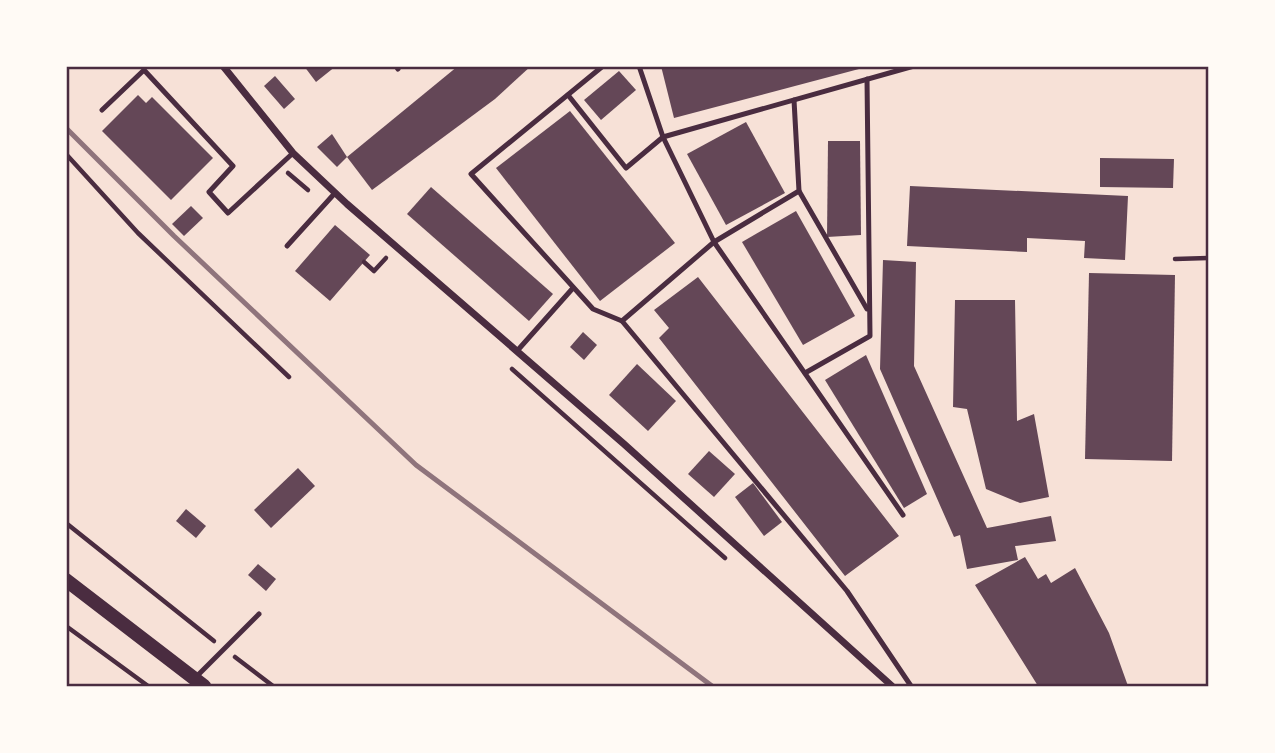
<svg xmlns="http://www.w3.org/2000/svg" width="1275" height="753" font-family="Overpass,sans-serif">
  <rect width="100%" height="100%" fill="#f7e1d7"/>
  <g fill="#644757">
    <path d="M304 66H336L316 82Z"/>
    <path d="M458 66H531L495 99 372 190 347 157Z"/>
    <path d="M661 66H858L859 69 674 118Z"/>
    <path d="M619 71 636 90 601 120 584 100Z"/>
    <path d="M275 76 295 99 284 109 264 86Z"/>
    <path d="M138 95 146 103 152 97 213 158 171 200 102 131Z"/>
    <path d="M570 111 675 243 600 301 496 168Z"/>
    <path d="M746 122 785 193 726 225 687 154Z"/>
    <path d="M332 134 347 157 337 167 317 147Z"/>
    <path d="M828 141H860L861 235 827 237Z"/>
    <path d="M1100 158 1174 159 1173 188 1100 187Z"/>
    <path d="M910 186 1128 196 1125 260 1084 258 1085 241 1027 238V252L907 246Z"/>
    <path d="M431 187 553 294 529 321 407 214Z"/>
    <path d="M191 206 203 218 184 236 172 224Z"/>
    <path d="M796 211 855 316 803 345 742 242Z"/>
    <path d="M335 225 370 255 330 301 295 271Z"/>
    <path d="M883 260 916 262 914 366 987 528 1051 516 1056 541 1015 546 1018 560 967 569 960 535 954 537 880 369Z"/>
    <path d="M1089 273 1175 275 1172 461 1085 459Z"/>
    <path d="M698 277 899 536 845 576 659 338 669 328 654 310Z"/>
    <path d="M955 300H1015L1017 421 1034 414 1049 497 1020 503 986 489 967 409 953 407Z"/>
    <path d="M583 332 597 345 584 360 570 347Z"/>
    <path d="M866 355 927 494 904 508 825 380Z"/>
    <path d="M637 364 676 401 648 431 609 395Z"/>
    <path d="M709 451 735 474 714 497 688 474Z"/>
    <path d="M298 468 315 486 271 528 254 510Z"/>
    <path d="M753 483 782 522 764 536 735 497Z"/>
    <path d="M186 509 206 526 196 538 176 521Z"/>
    <path d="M1025 557 1038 579 1046 574 1051 583 1075 568 1109 633 1128 686H1038L975 585Z"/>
    <path d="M258 564 276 579 266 591 248 575Z"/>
  </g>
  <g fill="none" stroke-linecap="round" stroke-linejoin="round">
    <g stroke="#4a2c40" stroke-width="4.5">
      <path d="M66 154 138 233 289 377"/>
      <path d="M288 173 308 190"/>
      <path d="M1175 259 1208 258"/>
      <path d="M364 262 374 271 386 258"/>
      <path d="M512 369 725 558"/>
      <path d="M66 523 214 641"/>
      <path d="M66 626 148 686"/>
      <path d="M235 657 273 686"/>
    </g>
    <g stroke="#4a2c40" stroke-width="5">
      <path d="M396 66 398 69"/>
      <path d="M603 66 471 174 593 309 622 321"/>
      <path d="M639 66 663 137 714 242 903 515"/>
      <path d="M568 95 626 168 663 137 914 66"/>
      <path d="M794 100 799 191 714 242 622 321 847 591 911 686"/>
      <path d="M102 110 144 70 233 166 209 192 228 213 293 153"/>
      <path d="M799 191 867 309"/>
      <path d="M287 246 335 193"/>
      <path d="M517 351 573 288"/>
      <path d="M805 373 870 336 867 79"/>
      <path d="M196 677 259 614"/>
    </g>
    <path stroke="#4a2c40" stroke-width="7" d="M223 66 293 153 347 204 624 444 892 686"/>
    <path stroke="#4a2c40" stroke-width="14" d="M66 580 204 686"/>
    <path stroke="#8f747c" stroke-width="5" d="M66 128 174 236 416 465 712 686"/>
  </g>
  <rect width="1275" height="753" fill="none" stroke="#fffaf5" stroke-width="136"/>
  <rect x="68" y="68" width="1139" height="617" fill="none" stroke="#4a2c40" stroke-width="2.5"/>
</svg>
